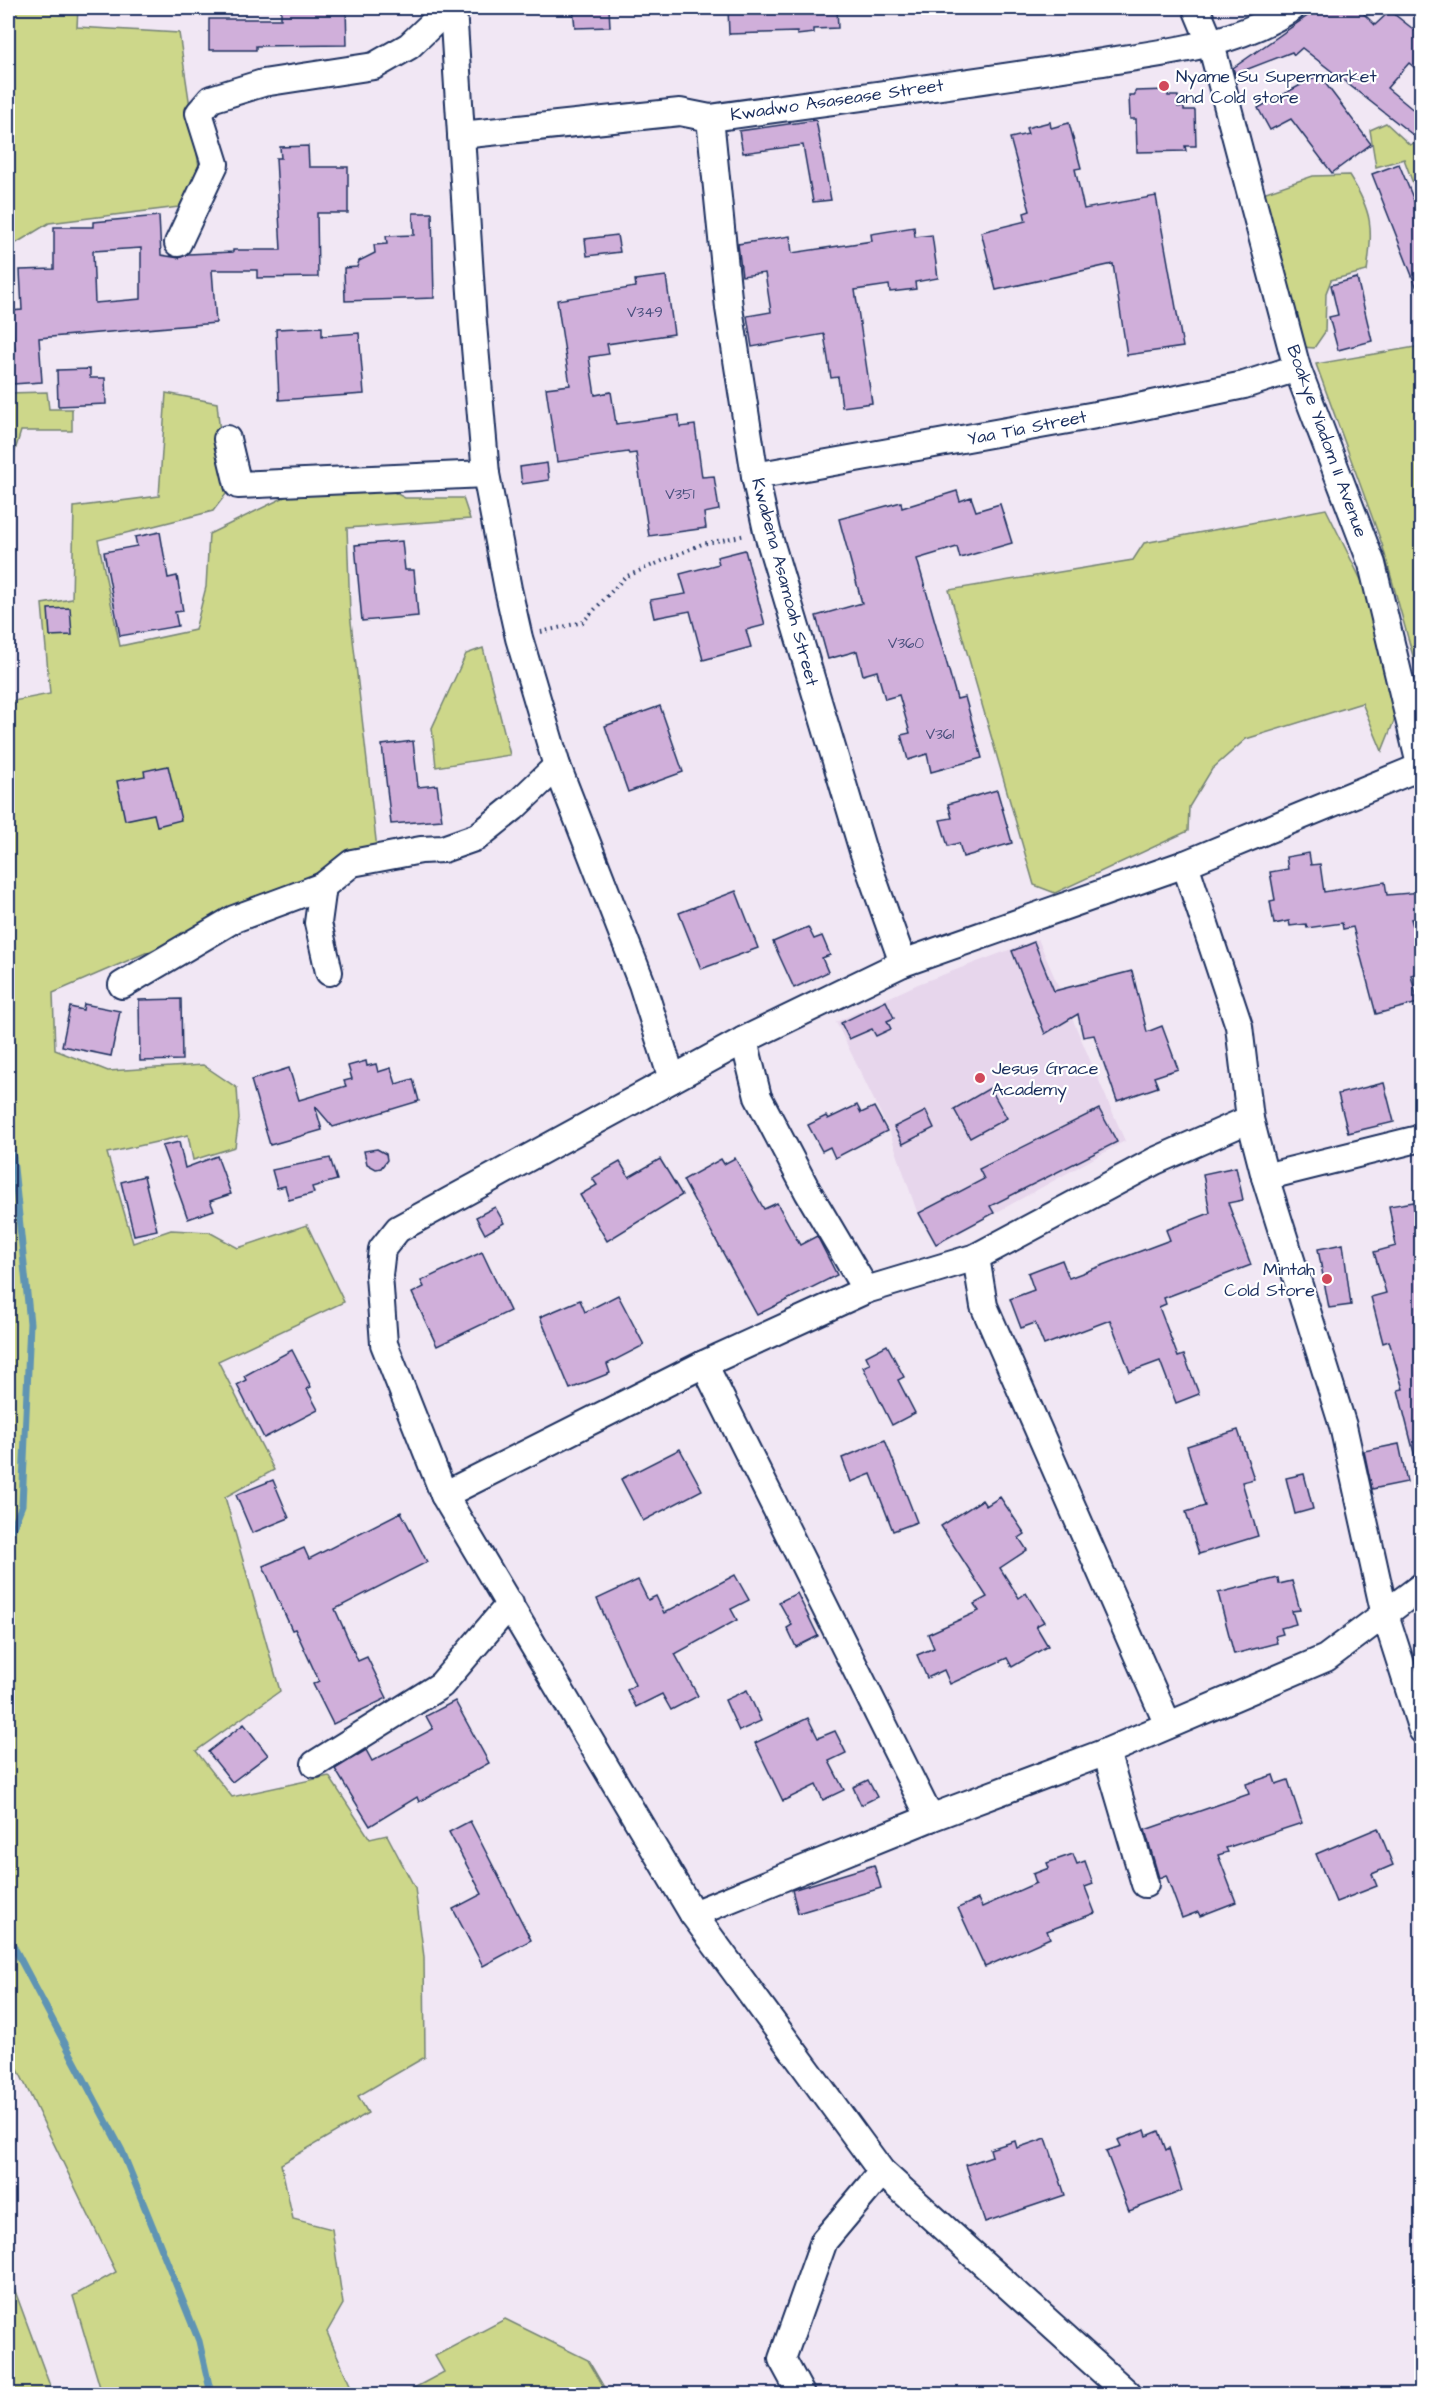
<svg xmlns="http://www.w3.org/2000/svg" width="1429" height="2402" font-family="'Architects Daughter',sans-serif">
  <rect width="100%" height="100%" fill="#f1e7f4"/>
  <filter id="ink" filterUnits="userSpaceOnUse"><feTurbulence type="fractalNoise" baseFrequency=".0167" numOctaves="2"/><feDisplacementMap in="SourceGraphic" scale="12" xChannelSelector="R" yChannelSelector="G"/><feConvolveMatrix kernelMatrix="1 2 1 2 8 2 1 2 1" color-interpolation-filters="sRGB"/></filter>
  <g filter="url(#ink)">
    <path fill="#e7d6ec" d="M1038 939 1125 1141 936 1246 917 1212 890 1133 836 1022 918 984Z"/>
    <g fill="#cdd78a" stroke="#748374" stroke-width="1.5">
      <path d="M8 8H78L77 27 179 33 199 167 179 207 49 223 13 245 8 345Z"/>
      <path d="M1386 123 1410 145 1421 139V205L1404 159 1376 167 1370 130Z"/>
      <path d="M1349 175C1373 213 1373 227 1367 271L1331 280 1326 293 1325 332 1314 348 1302 347 1263 193 1313 176Z"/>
      <path d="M1421 346H1422L1421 685 1382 544 1316 364Z"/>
      <path d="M47 392 49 409H72V431H21L10 467H8V393Z"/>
      <path d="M166 393 217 403 226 494 213 511 98 540 120 646 195 630 206 587 209 534 295 492 380 485 405 498H463L470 519 347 528 350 613 377 849 343 858 277 896 53 993 55 1050 108 1071 203 1065 237 1088 239 1119 235 1147 193 1160 188 1135 107 1153 133 1243 171 1230 209 1232 238 1248 307 1225 344 1302 218 1361 274 1470 225 1497 280 1691 196 1751 232 1797 329 1776 370 1839 387 1835 415 1888 424 1957 425 2057 358 2096 368 2113 281 2164 293 2219 332 2229 343 2304 327 2332 354 2394H102L73 2296 116 2272 8 2049V702L50 694 42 604 72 599 74 507 159 496Z"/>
      <path d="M1326 509 1372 602 1396 716 1382 751 1362 703 1246 739 1212 769 1189 807 1188 831 1055 893 1034 885 949 590 1133 560 1144 543Z"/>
      <path d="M483 648 510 755 436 767 432 728 466 654Z"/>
      <path d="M8 2272 53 2394H8V2293L14 2290 8 2282Z"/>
      <path d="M505 2319 588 2360 608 2394H484L482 2392 477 2394H403L444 2372 435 2356Z"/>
    </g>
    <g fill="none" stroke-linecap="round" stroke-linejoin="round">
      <g stroke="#5f94b4" stroke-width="7">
        <path d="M8 1139 13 1158 30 1323 22 1505 8 1540"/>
        <path d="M8 1936 122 2151 199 2341 211 2394"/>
      </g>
    </g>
    <g fill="#d0afda" stroke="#1b2f5e" stroke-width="1.5" fill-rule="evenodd">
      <path d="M281 8H346L347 45 256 46V50H209V19H281Z"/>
      <path d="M573 8H609L610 27 575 28Z"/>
      <path d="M728 8H837L838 28 814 29V33L797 35V32L729 34Z"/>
      <path d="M1319 8H1358L1375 25 1390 11 1422 36V74L1409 63 1387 88 1422 117V142L1302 48 1294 55 1292 52 1235 74 1233 68Z"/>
      <path d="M1319 75 1371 144 1332 173 1291 119 1270 130 1258 108Z"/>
      <path d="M1168 90V96H1178V107H1184V110H1195L1196 146H1185L1186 151 1137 152 1136 119H1130L1129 95H1135V91Z"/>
      <path d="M816 120 831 200 813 202 803 145 743 153 739 131Z"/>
      <path d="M1050 122 1051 128 1069 123 1081 168 1075 169 1084 209 1156 196 1183 347 1127 355 1113 264 996 290 981 232 1026 221 1024 213 1030 211 1010 138 1028 134 1026 128Z"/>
      <path d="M308 146 309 167H348V213H317L318 277 257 278V270H212L216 323 39 338 42 382 13 384 10 352 15 351 11 311 22 310 20 270 54 269V227H93V222L159 216 161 255 179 258 188 254 233 252V250H281L276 158H281L280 147ZM141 248V299L95 303 93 251Z"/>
      <path d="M1399 164 1422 220 1420 296 1372 174Z"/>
      <path d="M413 213H432L434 298 345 301 344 268 357 267 359 261 375 253 374 245 387 244 386 236 414 235Z"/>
      <path d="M914 227 915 237 932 235 938 278 915 282 916 289 890 292 889 285 855 290 872 403 842 407 838 377 831 378 824 334 752 347 747 316 771 312 765 273 742 276 738 244 790 236 792 253 872 241 871 234Z"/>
      <path d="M617 235 620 252 587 256 585 239Z"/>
      <path d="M666 276 674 334 607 344 609 354 589 357 595 395 611 392 616 424 679 415 680 427 695 425 702 477 714 476 719 510 704 513 706 528 649 536 636 453 629 454 628 452 557 462 546 388 570 385 557 300 636 287 635 280Z"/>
      <path d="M1357 278 1372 341 1338 350 1329 317 1338 315 1331 285Z"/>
      <path d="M322 327V336L359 333 364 394 279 400 276 329Z"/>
      <path d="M90 369V378H105L106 404 58 406 57 370Z"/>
      <path d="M547 463 549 480 522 484 520 467Z"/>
      <path d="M957 491 960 501 971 497 976 511 1000 504 1012 543 960 558 957 547 917 559 957 699 965 697 982 758 931 772 927 754 908 760 901 735 910 733 899 695 885 699 877 671 863 675 857 651 828 659 816 616 862 603 839 519 901 502 902 508Z"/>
      <path d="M160 532 168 578 177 576 183 611 175 612 178 626 120 636 104 552 137 546 135 537Z"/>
      <path d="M402 541 405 570H414L418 616 362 621 355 545Z"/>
      <path d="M745 550 765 625 746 630 751 647 703 660 690 611 654 618 650 600 686 594 680 574 719 564 717 557Z"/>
      <path d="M70 608 72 635 50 636 48 609Z"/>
      <path d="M660 706 683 772 628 792 605 726Z"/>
      <path d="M413 741 418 787 437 785 442 820 391 824 382 745Z"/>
      <path d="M168 766 181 820 157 826 154 814 125 820 117 781 145 776 144 771Z"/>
      <path d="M997 790 1012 843 963 857 959 843 948 846 940 820 952 818 948 804Z"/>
      <path d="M1309 853 1311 865 1320 864 1324 892 1385 882 1387 895 1422 892V918L1411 919 1422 957V972L1411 975 1418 1003 1376 1014 1353 927 1343 929 1342 923 1307 928 1306 924 1290 926 1289 921 1274 924 1270 901 1275 900 1270 872 1288 869 1286 857Z"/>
      <path d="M736 891 758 948 701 969 679 913Z"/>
      <path d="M808 927 814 939 822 936 830 955 822 958 828 972 794 988 773 942Z"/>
      <path d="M1034 942 1054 991 1132 971 1147 1032 1162 1026 1178 1069 1154 1077 1158 1087 1117 1101 1094 1035 1083 1037 1078 1014 1045 1034 1012 951Z"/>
      <path d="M181 999 182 1060 140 1061 139 1000Z"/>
      <path d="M886 1001 894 1018 887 1021 891 1029 876 1036 872 1029 849 1039 841 1023Z"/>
      <path d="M84 1004 120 1011 111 1056 62 1046 70 1007 83 1010Z"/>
      <path d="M366 1061 367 1066 376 1064 378 1072 391 1068 396 1084 413 1079 419 1101 333 1127 315 1106 322 1130 270 1145 251 1080 289 1068 299 1100 346 1086 344 1081 352 1079 348 1066Z"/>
      <path d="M1384 1083 1394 1122 1348 1133 1338 1094Z"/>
      <path d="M990 1088 1007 1118 970 1138 954 1109Z"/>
      <path d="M857 1105 861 1113 874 1107 887 1131 835 1158 830 1147 822 1151 808 1125 826 1116 828 1119Z"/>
      <path d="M1099 1109 1117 1142 990 1206 994 1213 936 1244 919 1213 984 1179 979 1169Z"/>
      <path d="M926 1111 934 1128 903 1144 894 1127Z"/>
      <path d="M179 1142 185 1168 217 1156 231 1194 210 1201 214 1210 188 1219 162 1146Z"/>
      <path d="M377 1149 386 1154 387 1160 381 1168 376 1169 367 1164 364 1151Z"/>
      <path d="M330 1158 337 1180 312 1187 314 1193 289 1200 285 1186 277 1188 272 1170Z"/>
      <path d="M735 1158 764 1209 777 1203 800 1245 817 1236 837 1275 757 1315 683 1180 721 1159 724 1164Z"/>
      <path d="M660 1159 682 1195 607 1241 580 1195 597 1185 592 1178 620 1162 629 1177Z"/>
      <path d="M1236 1167 1243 1200 1228 1203 1251 1265 1164 1298 1166 1304 1159 1307 1178 1357 1184 1355 1199 1394 1176 1403 1160 1361 1130 1372 1110 1320 1044 1345 1035 1323 1021 1328 1010 1299 1034 1290 1028 1273 1062 1260 1069 1278 1170 1240 1166 1230 1210 1213 1203 1174Z"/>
      <path d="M144 1176 157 1230 134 1235 121 1182Z"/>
      <path d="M1413 1202 1422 1250V1457H1415L1398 1390 1403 1389 1389 1341 1383 1343 1371 1297 1386 1293 1374 1252 1396 1246 1389 1206Z"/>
      <path d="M495 1207 504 1223 485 1234 476 1217Z"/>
      <path d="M1343 1244 1351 1305 1329 1308 1318 1249Z"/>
      <path d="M482 1252 510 1311 437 1346 412 1293 424 1287 421 1281Z"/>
      <path d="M618 1295 644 1345 607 1364 610 1373 570 1389 540 1317 580 1300 585 1312Z"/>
      <path d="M887 1345 904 1377 898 1380 915 1413 892 1425 863 1367 870 1364 866 1356Z"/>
      <path d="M292 1350 311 1387 307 1389 318 1410 264 1438 237 1385 246 1380 244 1376Z"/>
      <path d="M1238 1430 1254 1479 1242 1482 1258 1536 1199 1554 1186 1512 1205 1506 1187 1446Z"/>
      <path d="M885 1440 917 1522 893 1531 871 1474 851 1482 842 1458Z"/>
      <path d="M1399 1444 1407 1482 1372 1489 1364 1451Z"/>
      <path d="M680 1449 702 1490 643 1521 621 1479Z"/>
      <path d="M1304 1474 1313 1509 1295 1514 1286 1478Z"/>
      <path d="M273 1480 289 1518 252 1533 236 1495Z"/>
      <path d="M1000 1497 1025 1534 1019 1538 1027 1550 1000 1568 1019 1598 1026 1593 1044 1622 1036 1626 1048 1646 1012 1667 1007 1658 950 1684 944 1670 927 1678 917 1655 934 1648 928 1634 979 1611 974 1604 987 1597 941 1526 982 1500 986 1506Z"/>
      <path d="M401 1512 427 1562 335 1609 358 1661 367 1657 387 1698 333 1724 313 1684 319 1681 295 1629 292 1630 263 1566 304 1548 309 1559Z"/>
      <path d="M735 1575 749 1600 731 1609 737 1620 675 1654 698 1696 671 1710 662 1694 636 1707 627 1690 635 1685 597 1599 638 1580 648 1600 656 1596 664 1613Z"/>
      <path d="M1278 1578 1279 1584 1292 1581 1300 1610 1292 1611 1296 1624 1281 1628 1283 1634 1275 1636 1277 1643 1234 1654 1218 1593Z"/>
      <path d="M797 1593 818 1636 796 1647 787 1628 792 1625 779 1602Z"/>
      <path d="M747 1690 761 1721 739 1731 725 1700Z"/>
      <path d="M455 1701 489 1763 419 1802 417 1797 370 1826 335 1769 366 1750 372 1761 433 1729 426 1716Z"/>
      <path d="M808 1718 818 1738 835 1731 846 1753 829 1761 844 1790 823 1800 816 1785 783 1801 755 1743Z"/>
      <path d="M244 1724 268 1755 232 1782 208 1752Z"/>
      <path d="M1273 1775 1276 1784 1288 1780 1302 1823 1226 1848 1228 1852 1218 1855 1236 1902 1200 1916 1198 1912 1182 1918 1166 1875 1159 1878 1145 1830 1249 1794 1246 1784Z"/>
      <path d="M868 1780 877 1797 861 1805 853 1787Z"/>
      <path d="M470 1821 531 1940 483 1966 453 1909 482 1894 449 1832Z"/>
      <path d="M1378 1828 1393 1865 1372 1874 1377 1886 1336 1902 1316 1854Z"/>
      <path d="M1073 1854 1077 1864 1085 1861 1093 1884 1085 1887 1095 1913 1047 1931 1050 1938 985 1967 958 1908 978 1899 982 1907 1036 1883 1033 1874 1049 1868 1047 1863Z"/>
      <path d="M874 1865 881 1888 798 1913 792 1890Z"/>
      <path d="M1145 2130 1147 2136 1159 2131 1166 2150 1169 2148 1182 2191 1129 2211 1106 2151 1121 2146 1118 2140Z"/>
      <path d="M1046 2138 1065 2195 985 2222 966 2165 992 2156 990 2149 1015 2141 1017 2148Z"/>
    </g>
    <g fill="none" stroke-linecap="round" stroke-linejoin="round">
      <defs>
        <g id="minor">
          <path d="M453 8 473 324 486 474 508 589 519 638 557 766 642 984 672 1079"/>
          <path d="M1196 8 1211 44 1297 368 1372 564 1422 773"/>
          <path d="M710 118 729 308 755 476 767 531 863 851 903 963"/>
          <path d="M461 135 680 112 710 118C830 101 950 86 1070 67 1145 54 1227 51 1292 8"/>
          <path d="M178 243 215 164 199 113 211 99 263 83 374 66 409 46 449 8"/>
          <path d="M227 439 238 485 486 474"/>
          <path d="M755 476 1124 410 1244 385 1297 368"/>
          <path d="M1185 864 1239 1026 1250 1119 1265 1177 1343 1426 1384 1611 1422 1730"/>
          <path d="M329 972 318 923 323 886 352 863 421 850 443 849 477 837 513 808 557 766"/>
          <path d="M122 985 234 919 323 886"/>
          <path d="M744 1040 758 1097 808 1192 866 1290"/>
          <path d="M1265 1177 1422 1138"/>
          <path d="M976 1257 984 1306 1168 1725"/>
          <path d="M704 1364 930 1818"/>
          <path d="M444 1495 704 1364 866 1290 976 1257 1155 1161 1250 1119"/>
          <path d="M1106 1752 1145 1884"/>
          <path d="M315 1764 441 1685 510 1604"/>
          <path d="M693 1914 930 1818 1106 1752 1326 1658 1422 1586"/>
          <path d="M801 2394 782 2359 824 2241 882 2172"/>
          <path d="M1128 2394 882 2172 693 1914 444 1495 384 1344 379 1275 382 1249 398 1229 744 1040 903 963 1185 864 1420 767"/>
        </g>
      </defs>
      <use href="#minor" stroke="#1b2f5e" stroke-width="30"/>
      <path stroke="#1b2f5e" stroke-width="4" stroke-dasharray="1.5 4.5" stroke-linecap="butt" d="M541 632 583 622 625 577 702 544 746 535"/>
      <use href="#minor" stroke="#fff" stroke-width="26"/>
    </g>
  </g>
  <g fill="#d1495b" stroke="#fff" stroke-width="2">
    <circle cx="1164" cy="86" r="6"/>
    <circle cx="980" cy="1078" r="6"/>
    <circle cx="1327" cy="1279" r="6"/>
  </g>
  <g text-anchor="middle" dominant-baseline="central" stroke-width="4.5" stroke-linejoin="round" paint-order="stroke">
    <g font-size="15" fill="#484f7d">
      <text x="645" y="312">V349</text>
      <text x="680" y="494">V351</text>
      <text x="906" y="643">V360</text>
      <text x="940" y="734">V361</text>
    </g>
    <g font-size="18" fill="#1b2f5e" stroke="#fff" text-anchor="start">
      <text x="1176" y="76">Nyame Su Supermarket<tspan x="1176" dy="21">and Cold store</tspan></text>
      <text x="992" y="1068">Jesus Grace<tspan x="992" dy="21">Academy</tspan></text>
      <text x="1315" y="1269" text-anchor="end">Mintah<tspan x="1315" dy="21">Cold Store</tspan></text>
    </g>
    <g font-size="18" fill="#1b2f5e" stroke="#fff">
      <text transform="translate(837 100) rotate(-8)">Kwadwo Asasease Street</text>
      <text transform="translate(1027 428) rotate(-11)">Yaa Tia Street</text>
      <text transform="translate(1327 441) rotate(70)">Boakye Yiadom II Avenue</text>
      <text transform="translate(785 582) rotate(75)">Kwabena Asamoah Street</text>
    </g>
  </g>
  <rect width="1429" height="2402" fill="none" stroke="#fff" stroke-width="30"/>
  <rect x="15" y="15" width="1399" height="2372" fill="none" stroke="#1b2f5e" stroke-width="2" filter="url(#ink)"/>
</svg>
